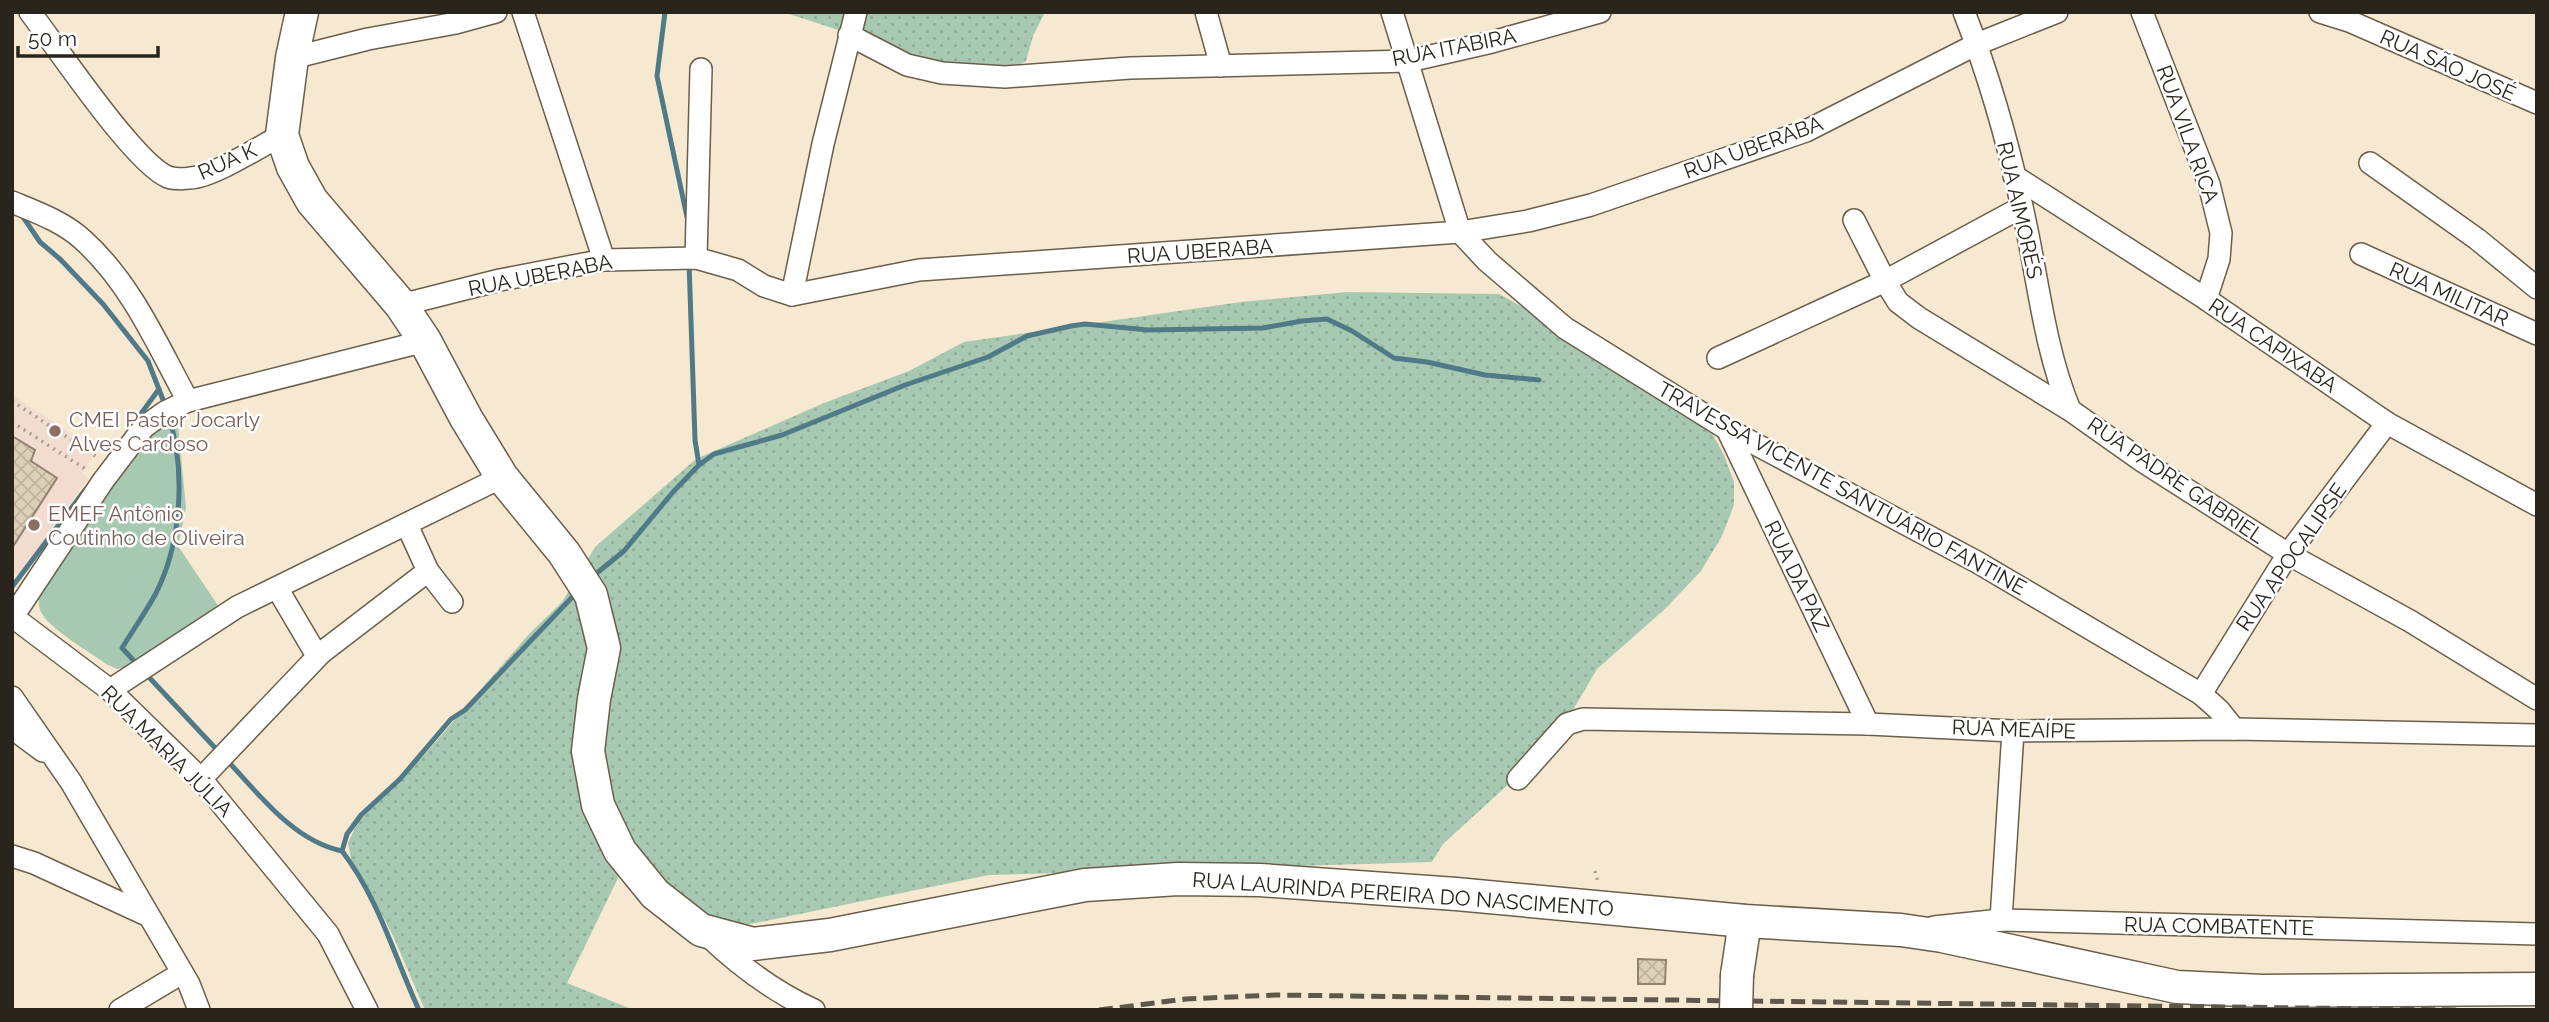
<svg xmlns="http://www.w3.org/2000/svg" width="2549" height="1022" font-family="Raleway,sans-serif">
  <defs>
    <pattern id="grass-dots" width="8" height="8" patternUnits="userSpaceOnUse" patternTransform="scale(1.75)"><rect width="8" height="8" fill="#a8c9b1"/><path d="M2 2h.1M6 6h.1" fill="none" stroke="#91ac98" stroke-width="1.8" stroke-linecap="round"/></pattern>
    <pattern id="building-cross-hatch" width="8" height="8" patternUnits="userSpaceOnUse" patternTransform="scale(1.75)"><rect width="8" height="8" fill="#decfb9"/><path d="M0 0l8 8M0 8l8-8" fill="none" stroke="#bfb29e"/></pattern>
  </defs>
  <rect width="100%" height="100%" fill="#f7e9d1"/>
  <path fill="#f2dbcf" d="M12 395 97 450 82 473 88 478 20 576 12 572Z"/>
  <g fill="url(#grass-dots)">
    <path d="M783 12H1045L1033 36 1026 61 1013 68 987 69 924 58Z"/>
    <path d="M1347 292 1499 294 1549 322 1705 421 1724 455 1734 482V505L1722 536 1701 571 1665 609 1597 669 1570 715 1523 771 1443 844 1432 862 989 875 712 932 620 874 567 983 634 1010H425L394 938 368 887 351 859 348 843 361 815 425 754 530 633 562 602 595 547 696 459 824 403 909 371 964 342 1241 302Z"/>
  </g>
  <path fill="#a8c9b1" d="M177 414 186 508 178 546 219 607 128 667 117 669 106 664C90 652 47 628 40 610 37 600 40 591 45 583L152 429Z"/>
  <g fill="none" stroke-linecap="round" stroke-linejoin="round">
    <g stroke="#517a88" stroke-width="5">
      <path d="M665 12 657 76 687 217"/>
      <path d="M21 214 40 242 60 259 103 304 148 361 165 405"/>
      <path d="M689 262 695 440 699 465"/>
      <path d="M132 426 159 389"/>
      <path d="M592 577 624 551 673 492 699 465 714 454 782 435 905 385 988 357 1027 336 1071 326 1085 324 1148 330 1263 328 1302 321 1327 319 1352 331 1394 358 1427 362 1485 375 1539 380"/>
      <path d="M12 587 85 490"/>
      <path d="M137 664 122 648C133 630 146 612 156 593 182 542 186 468 168 414"/>
      <path d="M146 674 218 751"/>
      <path d="M225 758C258 793 293 841 342 851 379 899 394 956 419 1010"/>
      <path d="M342 851 347 834 361 815 400 779 451 719 465 710 578 591"/>
    </g>
  </g>
  <g fill="url(#building-cross-hatch)" stroke="#91836f" stroke-width="2">
    <path d="M12 436 35 450 31 461 57 478 12 548Z"/>
    <path d="M1638 959 1666 960 1665 984H1638Z"/>
  </g>
  <g fill="none" stroke-linecap="round" stroke-linejoin="round">
    <defs>
      <g id="street">
        <path d="M30 12C56 46 135 164 168 177 173 179 184 179 190 178 213 177 259 147 282 135"/>
        <path d="M523 12 604 260"/>
        <path d="M1206 12 1221 66"/>
        <path d="M1392 12 1460 232 1487 261 1565 328 1727 429 1977 562 2201 694 2219 710 2234 729"/>
        <path d="M1964 12C1988 73 2008 143 2022 207 2038 275 2043 345 2070 410"/>
        <path d="M2142 12 2209 184 2221 233 2219 259 2206 299"/>
        <path d="M2320 12 2349 21 2537 103"/>
        <path d="M849 35 907 65 942 73 1005 77 1130 68 1409 61 1492 42 1600 12"/>
        <path d="M292 58 368 39 456 23 496 12"/>
        <path d="M2370 163 2477 239 2537 288"/>
        <path d="M2014 176 2206 299 2387 423 2537 505"/>
        <path d="M12 202C36 212 64 222 83 240 131 283 158 346 188 401"/>
        <path d="M1854 220 1885 281 1898 302 1919 318 2070 410 2142 461 2288 554 2410 621 2537 699"/>
        <path d="M2361 254 2537 334"/>
        <path d="M696 258 701 69"/>
        <path d="M792 295 823 144 856 12"/>
        <path d="M401 305 500 280 604 260 696 258 738 270 764 286 792 295 919 270 1460 232 1528 221 1591 205 1806 131 1977 44 2057 12"/>
        <path d="M1718 358 1885 281 2022 207"/>
        <path d="M1727 429 1868 724"/>
        <path d="M407 525 428 571 452 602"/>
        <path d="M277 588 313 649 321 653 428 571"/>
        <path d="M13 617 110 690 201 779 328 934 367 1010"/>
        <path d="M12 618 103 481 144 427 165 412 188 401 425 341"/>
        <path d="M110 690 237 607 502 477"/>
        <path d="M2201 694 2288 554 2387 423"/>
        <path d="M12 697 71 782 189 984 199 1010"/>
        <path d="M12 728 43 751"/>
        <path d="M201 779 321 653"/>
        <path d="M1518 779 1567 724 1583 719 1868 724 2013 731 2234 729 2537 735"/>
        <path d="M12 856 34 863 149 916"/>
        <path d="M2001 920 2013 731"/>
        <path d="M1934 927 2001 920 2537 934"/>
        <path d="M705 933C738 965 772 991 814 1010"/>
        <path d="M120 1010 182 973"/>
      </g>
      <g id="secondary">
        <path d="M302 12 292 58 282 135 293 167 312 201 401 305 425 341 466 418 502 477 564 553 591 595 604 648 594 699 588 751 598 805 620 851 655 894 701 930 753 944 830 935 1085 885 1178 879 1260 880 1456 894 1745 921 1901 930 1942 936 2177 987 2262 991 2537 989"/>
        <path d="M1737 975 1745 921"/>
      </g>
    </defs>
    <use href="#street" stroke="#6b5f4b" stroke-width="24"/>
    <use href="#secondary" stroke="#6b5f4b" stroke-width="35"/>
    <g stroke="#aaa08d" stroke-width="3.5" stroke-dasharray="2 5" stroke-linecap="butt">
      <path d="M12 401 97 457"/>
      <path d="M12 422 87 470"/>
      <path d="M1595 871 1598 882"/>
    </g>
    <use href="#street" stroke="#fff" stroke-width="21"/>
    <use href="#secondary" stroke="#fff" stroke-width="32"/>
    <path stroke="#5e574a" stroke-width="5" stroke-dasharray="14 7" stroke-linecap="butt" d="M1099 1010 1186 999 1275 995 2461 1010"/>
    <defs>
      <path id="secondary-bridge" d="M1736 1010 1737 975"/>
    </defs>
    <use href="#secondary-bridge" stroke="#6b5f4b" stroke-width="35" stroke-linecap="butt"/>
    <use href="#secondary-bridge" stroke="#fff" stroke-width="32"/>
  </g>
  <g fill="#8d6e63" stroke="#fff" stroke-width="2.5">
    <circle cx="55" cy="431" r="7"/>
    <circle cx="34" cy="525" r="7"/>
  </g>
  <g text-anchor="middle" dominant-baseline="central" stroke-width="5" stroke-linejoin="round" paint-order="stroke">
    <g font-size="21" fill="#2a251c" stroke="#fff">
      <text transform="translate(1454 47) rotate(-11)">RUA ITABIRA</text>
      <text transform="translate(2448 65) rotate(24)">RUA SÃO JOSÉ</text>
      <text transform="translate(2188 134) rotate(70)">RUA VILA RICA</text>
      <text transform="translate(1753 147) rotate(-20)">RUA UBERABA</text>
      <text transform="translate(227 161) rotate(-24)">RUA K</text>
      <text transform="translate(2020 210) rotate(77)">RUA AIMORÉS</text>
      <text transform="translate(1200 251) rotate(-4)">RUA UBERABA</text>
      <text transform="translate(540 275) rotate(-11)">RUA UBERABA</text>
      <text transform="translate(2449 294) rotate(24)">RUA MILITAR</text>
      <text transform="translate(2273 345) rotate(34)">RUA CAPIXABA</text>
      <text transform="translate(2176 480) rotate(34)">RUA PADRE GABRIEL</text>
      <text transform="translate(1842 488) rotate(29)">TRAVESSA VICENTE SANTUÁRIO FANTINE</text>
      <text transform="translate(2291 557) rotate(-55)">RUA APOCALIPSE</text>
      <text transform="translate(1797 576) rotate(64)">RUA DA PAZ</text>
      <text transform="translate(2014 729) rotate(2)">RUA MEAÍPE</text>
      <text transform="translate(167 751) rotate(45)">RUA MARIA JÚLIA</text>
      <text transform="translate(1403 894) rotate(4)">RUA LAURINDA PEREIRA DO NASCIMENTO</text>
      <text transform="translate(2219 926) rotate(1)">RUA COMBATENTE</text>
    </g>
    <g font-size="21" fill="#785e54" stroke="#fff" text-anchor="start">
      <text x="69" y="419">CMEI Pastor Jocarly<tspan x="69" dy="24">Alves Cardoso</tspan></text>
      <text x="48" y="513">EMEF Antônio<tspan x="48" dy="24">Coutinho de Oliveira</tspan></text>
    </g>
  </g>
  <rect width="2549" height="1022" fill="none" stroke="#2a251c" stroke-width="28"/>
  <path d="M18 46v10h140v-10" fill="none" stroke="#2a251c" stroke-width="3.5"/>
  <text x="28" y="46" font-size="21" fill="#2a251c" stroke="#ffffff" stroke-width="5" paint-order="stroke">50 m</text>
</svg>
